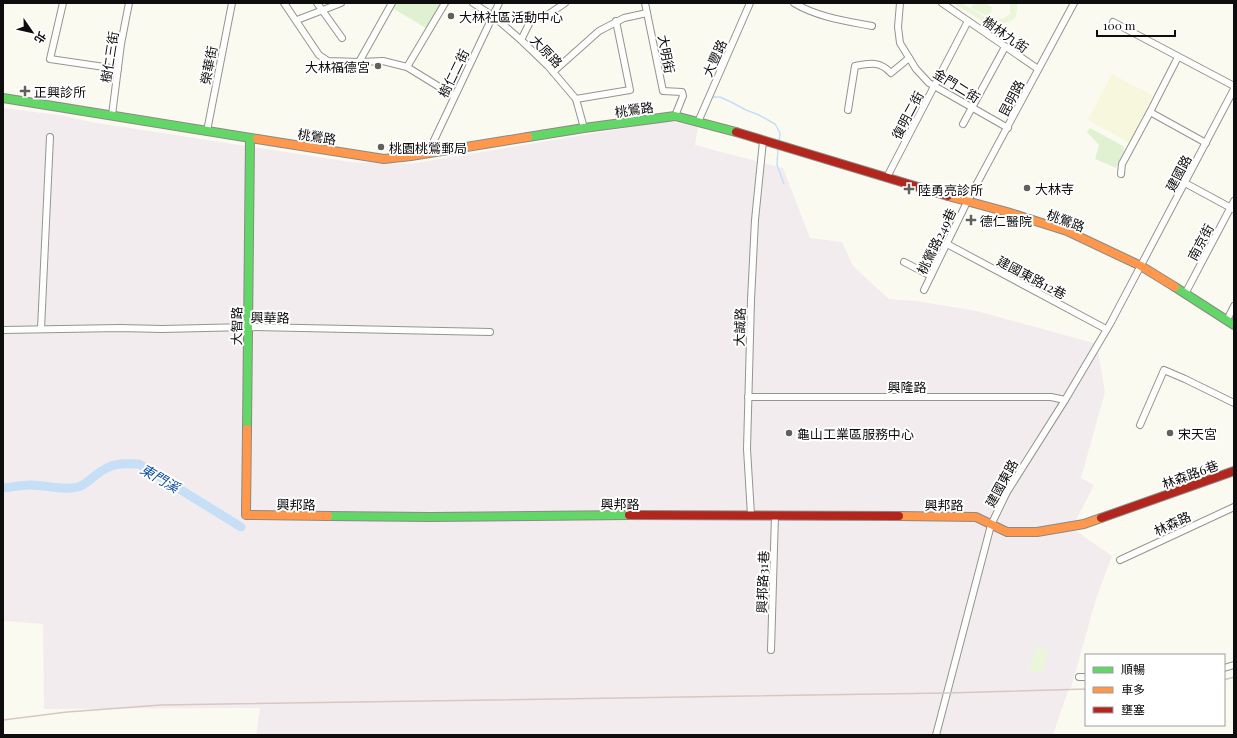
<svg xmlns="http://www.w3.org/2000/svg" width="1237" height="738" font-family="'Playfair Display','Noto Sans TC',serif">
  <rect width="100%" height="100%" fill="#fbfaf1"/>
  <path fill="#f3ecee" d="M3 108 60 115 91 122 351 162 409 164 668 121 698 127 695 145 783 168 810 238 842 242 853 266 889 299 916 301 977 311 1097 344 1105 392 1081 478 1094 485 1072 528 1112 556 1096 599 1071 688H1069L1053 735H256L260 708 44 709 43 624 3 621Z"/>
  <path fill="#f7f7dd" d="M1112 74 1153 96 1129 143 1088 120Z"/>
  <g fill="#e0f1d1">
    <path d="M393 3H441L443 4 429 30 391 7Z"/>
    <path d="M1090 128 1123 146 1124 151 1116 168 1095 159 1099 145 1087 132Z"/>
  </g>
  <g fill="#eaf5da">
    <path d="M953 3H961L992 21 1004 18 1010 14V3H1017V12L1015 18 1009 22 992 27Z"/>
    <path d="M974 3H985L993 8 988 17 971 8Z"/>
    <path d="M1035 647 1048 650 1042 674 1029 671Z"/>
  </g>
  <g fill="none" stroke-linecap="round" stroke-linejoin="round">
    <g stroke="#c6dff6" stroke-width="1.5">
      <path d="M713 97H720L733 103 746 110 759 115 775 124 780 133 779 142"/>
      <path d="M778 148 777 165 784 184"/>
    </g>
    <path stroke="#c6dff6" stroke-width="9" d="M3 488C12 487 22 485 31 485 46 485 63 491 78 487 85 485 90 479 96 475 111 463 121 463 139 464L241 527"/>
    <defs>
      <g id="street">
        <path d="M63 3 50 59 118 69"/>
        <path d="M284 3 319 55 328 61 361 62 383 61 407 67 454 96"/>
        <path d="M317 3 342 38"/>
        <path d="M473 3 493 16 521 40 548 66 576 99 584 128"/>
        <path d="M645 3 663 91 682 92 683 96 675 116"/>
        <path d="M794 3C817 17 846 21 872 26"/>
        <path d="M900 3 898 27 900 43 916 69 929 83 1008 128"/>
        <path d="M942 3 1038 69"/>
        <path d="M297 20 341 3"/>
        <path d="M1113 22 1234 86"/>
        <path d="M521 40 533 16 543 18 565 3"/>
        <path d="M359 62 392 3"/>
        <path d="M407 67 445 3"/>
        <path d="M553 72 599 31 624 18 647 13"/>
        <path d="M576 99 630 90 616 21"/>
        <path d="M848 110 855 66C870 63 880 61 891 73L909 58"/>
        <path d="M1150 112 1206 143"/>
        <path d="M112 115 121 44 129 3"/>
        <path d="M698 122 750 3"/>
        <path d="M963 124 1005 47"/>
        <path d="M207 131 232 3"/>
        <path d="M428 153 499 3"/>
        <path d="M1121 174 1122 164 1150 112 1178 57"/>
        <path d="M887 177 968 21"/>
        <path d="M1185 183 1233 209"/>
        <path d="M947 244 1106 329"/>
        <path d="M904 262 931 276"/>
        <path d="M924 290 967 202 1074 3"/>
        <path d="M1185 294 1234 201"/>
        <path d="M1227 320 1234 306"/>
        <path d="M41 329 50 137"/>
        <path d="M3 330 120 328 162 329 248 327 490 332"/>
        <path d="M748 397H1051L1065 400"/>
        <path d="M1140 425 1164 370 1185 379 1234 403"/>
        <path d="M751 515 747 449 751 300 755 220 763 141"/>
        <path d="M1120 560 1234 507"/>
        <path d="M771 650 775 515"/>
        <path d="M1224 668 1234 665"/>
        <path d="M1079 677H1086"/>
        <path d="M936 735 991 525 1007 492 1065 400 1110 324 1234 89"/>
      </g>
      <g id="fast">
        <path d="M3 98 257 139"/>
        <path d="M528 137 584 128 675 116 736 132"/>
        <path d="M1175 287 1234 325"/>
        <path d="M247 429 250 138"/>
        <path d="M328 516 430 517 629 515"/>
      </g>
      <g id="slow">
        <path d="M257 139 384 159 411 156 528 137"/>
        <path d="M948 196 1007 212 1067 231 1141 266 1175 287"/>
        <path d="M247 429 246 515 328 516"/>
        <path d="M899 516 976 517 1007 532H1037L1084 524 1101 518"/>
      </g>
      <g id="jam">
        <path d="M736 132 948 196"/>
        <path d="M629 515 899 516"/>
        <path d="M1101 518 1234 471"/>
      </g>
    </defs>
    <use href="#street" stroke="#949490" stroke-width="8"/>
    <use href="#fast" stroke="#8b8a86" stroke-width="10"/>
    <use href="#slow" stroke="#8b8a86" stroke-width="10"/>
    <use href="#jam" stroke="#8b8a86" stroke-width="10"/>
    <use href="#street" stroke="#fefefd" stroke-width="6"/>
    <use href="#fast" stroke="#63d668" stroke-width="8"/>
    <use href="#slow" stroke="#ff974d" stroke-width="8"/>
    <use href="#jam" stroke="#b3261e" stroke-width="8"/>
    <g stroke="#d8c6c3" stroke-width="1.5">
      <path d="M1224 680 1234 677"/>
      <path d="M3 720 67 712 161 705 947 693 1086 689"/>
    </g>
  </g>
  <g fill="#60605d" stroke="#fff" stroke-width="1.5">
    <circle cx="451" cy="16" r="4"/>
    <circle cx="378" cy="66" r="4"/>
    <path d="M23 85h4v4h4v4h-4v4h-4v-4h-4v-4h4z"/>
    <circle cx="381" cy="147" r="4"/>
    <circle cx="1027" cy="188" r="4"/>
    <path d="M907 183h4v4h4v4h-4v4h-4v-4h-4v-4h4z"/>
    <path d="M969 214h4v4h4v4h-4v4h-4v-4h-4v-4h4z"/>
    <circle cx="789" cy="433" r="4"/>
    <circle cx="1170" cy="433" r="4"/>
  </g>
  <g text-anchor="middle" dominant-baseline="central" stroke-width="4" stroke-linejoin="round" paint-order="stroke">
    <g font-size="13" fill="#0d0d0d" stroke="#fff" text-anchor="start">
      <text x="459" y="16">大林社區活動中心</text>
      <text x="370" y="66" text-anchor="end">大林福德宮</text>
      <text x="34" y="91">正興診所</text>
      <text x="389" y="147">桃園桃鶯郵局</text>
      <text x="1035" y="188">大林寺</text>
      <text x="918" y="189">陸勇亮診所</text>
      <text x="980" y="220">德仁醫院</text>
      <text x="797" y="433">龜山工業區服務中心</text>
      <text x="1178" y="433">宋天宮</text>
    </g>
    <g font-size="13" fill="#0d0d0d" stroke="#fff">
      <text transform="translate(1006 34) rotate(35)">樹林九街</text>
      <text transform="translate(547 51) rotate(46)">大原路</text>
      <text transform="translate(667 54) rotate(79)">大明街</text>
      <text transform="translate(109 57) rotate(-81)">樹仁三街</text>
      <text transform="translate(714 58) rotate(-66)">大豐路</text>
      <text transform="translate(208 65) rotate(-79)">榮華街</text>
      <text transform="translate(453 73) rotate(-64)">樹仁二街</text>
      <text transform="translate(957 85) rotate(32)">金門二街</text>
      <text transform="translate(1011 98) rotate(-63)">昆明路</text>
      <text transform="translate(634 109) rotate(-8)">桃鶯路</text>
      <text transform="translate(907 115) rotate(-62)">復明二街</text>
      <text transform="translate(317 136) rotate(9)">桃鶯路</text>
      <text transform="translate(1178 173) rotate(-62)">建國路</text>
      <text transform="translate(1066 220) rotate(20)">桃鶯路</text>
      <text transform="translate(936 241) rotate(-64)">桃鶯路249巷</text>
      <text transform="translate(1200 242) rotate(-62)">南京街</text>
      <text transform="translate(1032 277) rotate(28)">建國東路12巷</text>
      <text transform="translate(270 317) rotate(1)">興華路</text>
      <text transform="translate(236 326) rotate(-89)">大智路</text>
      <text transform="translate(739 327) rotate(-88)">大誠路</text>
      <text x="907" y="386">興隆路</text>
      <text transform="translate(1190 474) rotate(-20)">林森路6巷</text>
      <text transform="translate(1001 483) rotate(-61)">建國東路</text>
      <text x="620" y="503">興邦路</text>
      <text transform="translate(296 504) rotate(1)">興邦路</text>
      <text x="944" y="504">興邦路</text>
      <text transform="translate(1172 523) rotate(-25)">林森路</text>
      <text transform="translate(762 582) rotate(-88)">興邦路31巷</text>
    </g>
    <g font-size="14" font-style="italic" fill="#1351a2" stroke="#fff">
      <text transform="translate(160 478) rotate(30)">東門溪</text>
    </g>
  </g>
  <rect width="1237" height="738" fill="none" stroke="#0d0d0d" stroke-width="8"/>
  <rect x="1085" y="654" width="140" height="72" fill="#ffffff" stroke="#9e9e9e"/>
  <rect x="1093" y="667" width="20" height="6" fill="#63d668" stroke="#9e9e9e"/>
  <text x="1121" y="674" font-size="12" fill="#0d0d0d">順暢</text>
  <rect x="1093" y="687" width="20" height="6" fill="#ff974d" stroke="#9e9e9e"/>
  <text x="1121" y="694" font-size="12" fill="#0d0d0d">車多</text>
  <rect x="1093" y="707" width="20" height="6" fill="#b3261e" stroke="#9e9e9e"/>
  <text x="1121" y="714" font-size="12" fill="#0d0d0d">壅塞</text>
  <g transform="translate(32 32) rotate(124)" stroke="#ffffff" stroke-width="3" paint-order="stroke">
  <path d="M0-3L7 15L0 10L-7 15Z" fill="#0d0d0d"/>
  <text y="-6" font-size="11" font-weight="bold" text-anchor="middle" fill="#0d0d0d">北</text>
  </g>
  <path d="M1097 30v6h78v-6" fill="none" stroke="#0d0d0d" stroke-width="2"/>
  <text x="1103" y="30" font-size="12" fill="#0d0d0d" stroke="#ffffff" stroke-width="3" paint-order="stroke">100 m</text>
</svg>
